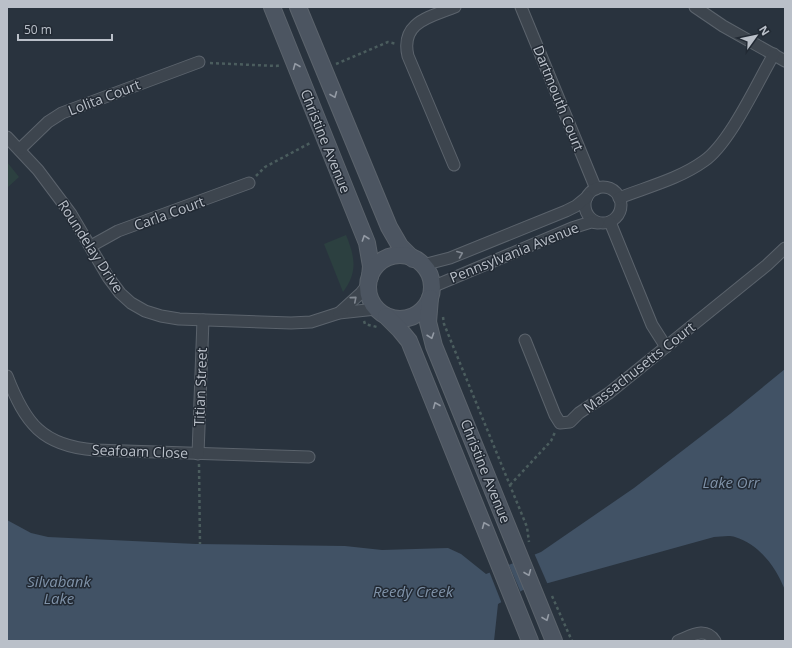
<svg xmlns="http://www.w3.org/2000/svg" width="792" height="648" font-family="'Open Sans',sans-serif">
  <rect width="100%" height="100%" fill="#29333e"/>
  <g fill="#2c4040">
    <path d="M7 162 19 177 7 188Z"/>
    <path d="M346 235C355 257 358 272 343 292L324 244Z"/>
  </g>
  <path fill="#415265" d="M785 369V590C776 567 760 545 735 537 729 535 720 537 714 537L523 590 498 604 494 641H7V520L31 533 48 537 196 544 345 546 382 550 448 548 461 554 486 574 541 552 634 488 730 414Z"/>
  <g fill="#29333e">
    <path d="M534 553 548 585 527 590 514 561Z"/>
    <path d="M508 563 521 593 502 604 489 571Z"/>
  </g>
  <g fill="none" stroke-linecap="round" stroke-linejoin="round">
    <defs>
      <g id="minor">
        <path d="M521 7 596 189"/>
        <path d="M695 7 723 26 785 61"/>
        <path d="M7 137 38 170 71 214 108 277 120 293 131 303 145 311 161 316 179 319 291 323 311 322 339 313 376 309"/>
        <path d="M20 149 48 122 62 113 199 62"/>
        <path d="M454 165 408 56C400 22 430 17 455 7"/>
        <circle cx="603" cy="205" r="18"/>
        <path d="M619 198C647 187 679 179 704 161 730 143 757 83 774 54"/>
        <path d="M610 222 652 325 666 347"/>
        <path d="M91 246 118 231 249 183"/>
        <path d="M423 265 450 258 566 211 576 206 587 197"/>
        <path d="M432 287 572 228 591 222 598 223"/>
        <path d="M339 313 361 293 369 283"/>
        <path d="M525 340 555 415 560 423 570 422 579 413 609 393 767 265 785 248"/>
        <path d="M7 376C25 423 42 446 95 450L309 457"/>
        <path d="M198 454 203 320"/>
        <path d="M678 641C691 636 705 626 715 641"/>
      </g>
      <g id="secondary">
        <path d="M272 7 367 243 371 266 370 277"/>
        <path d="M298 7 389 227 400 246 413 259"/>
        <circle cx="400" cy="287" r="32"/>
        <path d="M430 298 428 322 434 346 554 641"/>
        <path d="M386 316 400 330 409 341 530 641"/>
      </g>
    </defs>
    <use href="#minor" stroke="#5b636c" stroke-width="13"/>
    <use href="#secondary" stroke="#5b636c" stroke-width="18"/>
    <g stroke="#4b5d5e" stroke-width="2.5" stroke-dasharray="3 3" stroke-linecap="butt">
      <path d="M210 63 276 66 281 65"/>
      <path d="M336 64 388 42 397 44"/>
      <path d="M256 176 265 167 312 142"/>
      <path d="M443 317 444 324 527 527 529 542"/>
      <path d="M364 321 365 324 377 327"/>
      <path d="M199 464 200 544"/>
      <path d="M510 485 551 441 555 432"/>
      <path d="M552 596 572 641"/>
    </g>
    <use href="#minor" stroke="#3d454e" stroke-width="11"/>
    <use href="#secondary" stroke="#4c5561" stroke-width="16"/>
  </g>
  <defs><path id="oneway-chevron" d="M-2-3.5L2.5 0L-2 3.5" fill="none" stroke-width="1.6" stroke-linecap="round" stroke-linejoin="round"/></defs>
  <g stroke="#949ba5">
    <use href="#oneway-chevron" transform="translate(296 66) rotate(-112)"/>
    <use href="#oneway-chevron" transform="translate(334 95) rotate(68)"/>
    <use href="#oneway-chevron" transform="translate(365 238) rotate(-109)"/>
    <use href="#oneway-chevron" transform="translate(431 336) rotate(71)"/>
    <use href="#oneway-chevron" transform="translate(436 405) rotate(-112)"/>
    <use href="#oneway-chevron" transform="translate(485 525) rotate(-112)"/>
    <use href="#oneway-chevron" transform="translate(528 573) rotate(68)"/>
    <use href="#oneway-chevron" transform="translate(546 618) rotate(68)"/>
  </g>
  <g stroke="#828992">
    <use href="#oneway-chevron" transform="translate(460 254) rotate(-22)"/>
    <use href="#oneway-chevron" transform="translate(354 299) rotate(-41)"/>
  </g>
  <g text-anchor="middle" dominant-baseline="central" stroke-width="3" stroke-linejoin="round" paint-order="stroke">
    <g font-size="14" fill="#bac0c9" stroke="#222a34">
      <text transform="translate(104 97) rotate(-21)">Lolita Court</text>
      <text transform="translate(559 98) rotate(68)">Dartmouth Court</text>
      <text transform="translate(326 141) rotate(68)">Christine Avenue</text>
      <text transform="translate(169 213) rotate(-20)">Carla Court</text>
      <text transform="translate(91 246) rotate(57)">Roundelay Drive</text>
      <text transform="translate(514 252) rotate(-22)">Pennsylvania Avenue</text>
      <text transform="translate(639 367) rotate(-38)">Massachusetts Court</text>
      <text transform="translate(200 387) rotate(-88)">Titian Street</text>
      <text transform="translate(140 451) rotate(2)">Seafoam Close</text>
      <text transform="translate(486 471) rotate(68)">Christine Avenue</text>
    </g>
    <g font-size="15" font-style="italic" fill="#7f92a8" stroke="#222a34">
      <text x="731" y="482">Lake Orr</text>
      <text x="59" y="581">Silvabank<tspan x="59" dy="17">Lake</tspan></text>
      <text x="413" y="591">Reedy Creek</text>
    </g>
  </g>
  <rect width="792" height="648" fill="none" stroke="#bac0c9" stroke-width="16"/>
  <g transform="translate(756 36) rotate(57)" stroke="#222a34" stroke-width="3" paint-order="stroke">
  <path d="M0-3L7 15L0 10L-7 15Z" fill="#bac0c9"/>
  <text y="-6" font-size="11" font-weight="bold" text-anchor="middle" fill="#bac0c9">N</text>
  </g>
  <path d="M18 34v6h94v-6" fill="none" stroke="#bac0c9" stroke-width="2"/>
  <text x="24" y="34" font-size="12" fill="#bac0c9" stroke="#222a34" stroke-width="3" paint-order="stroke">50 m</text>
</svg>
